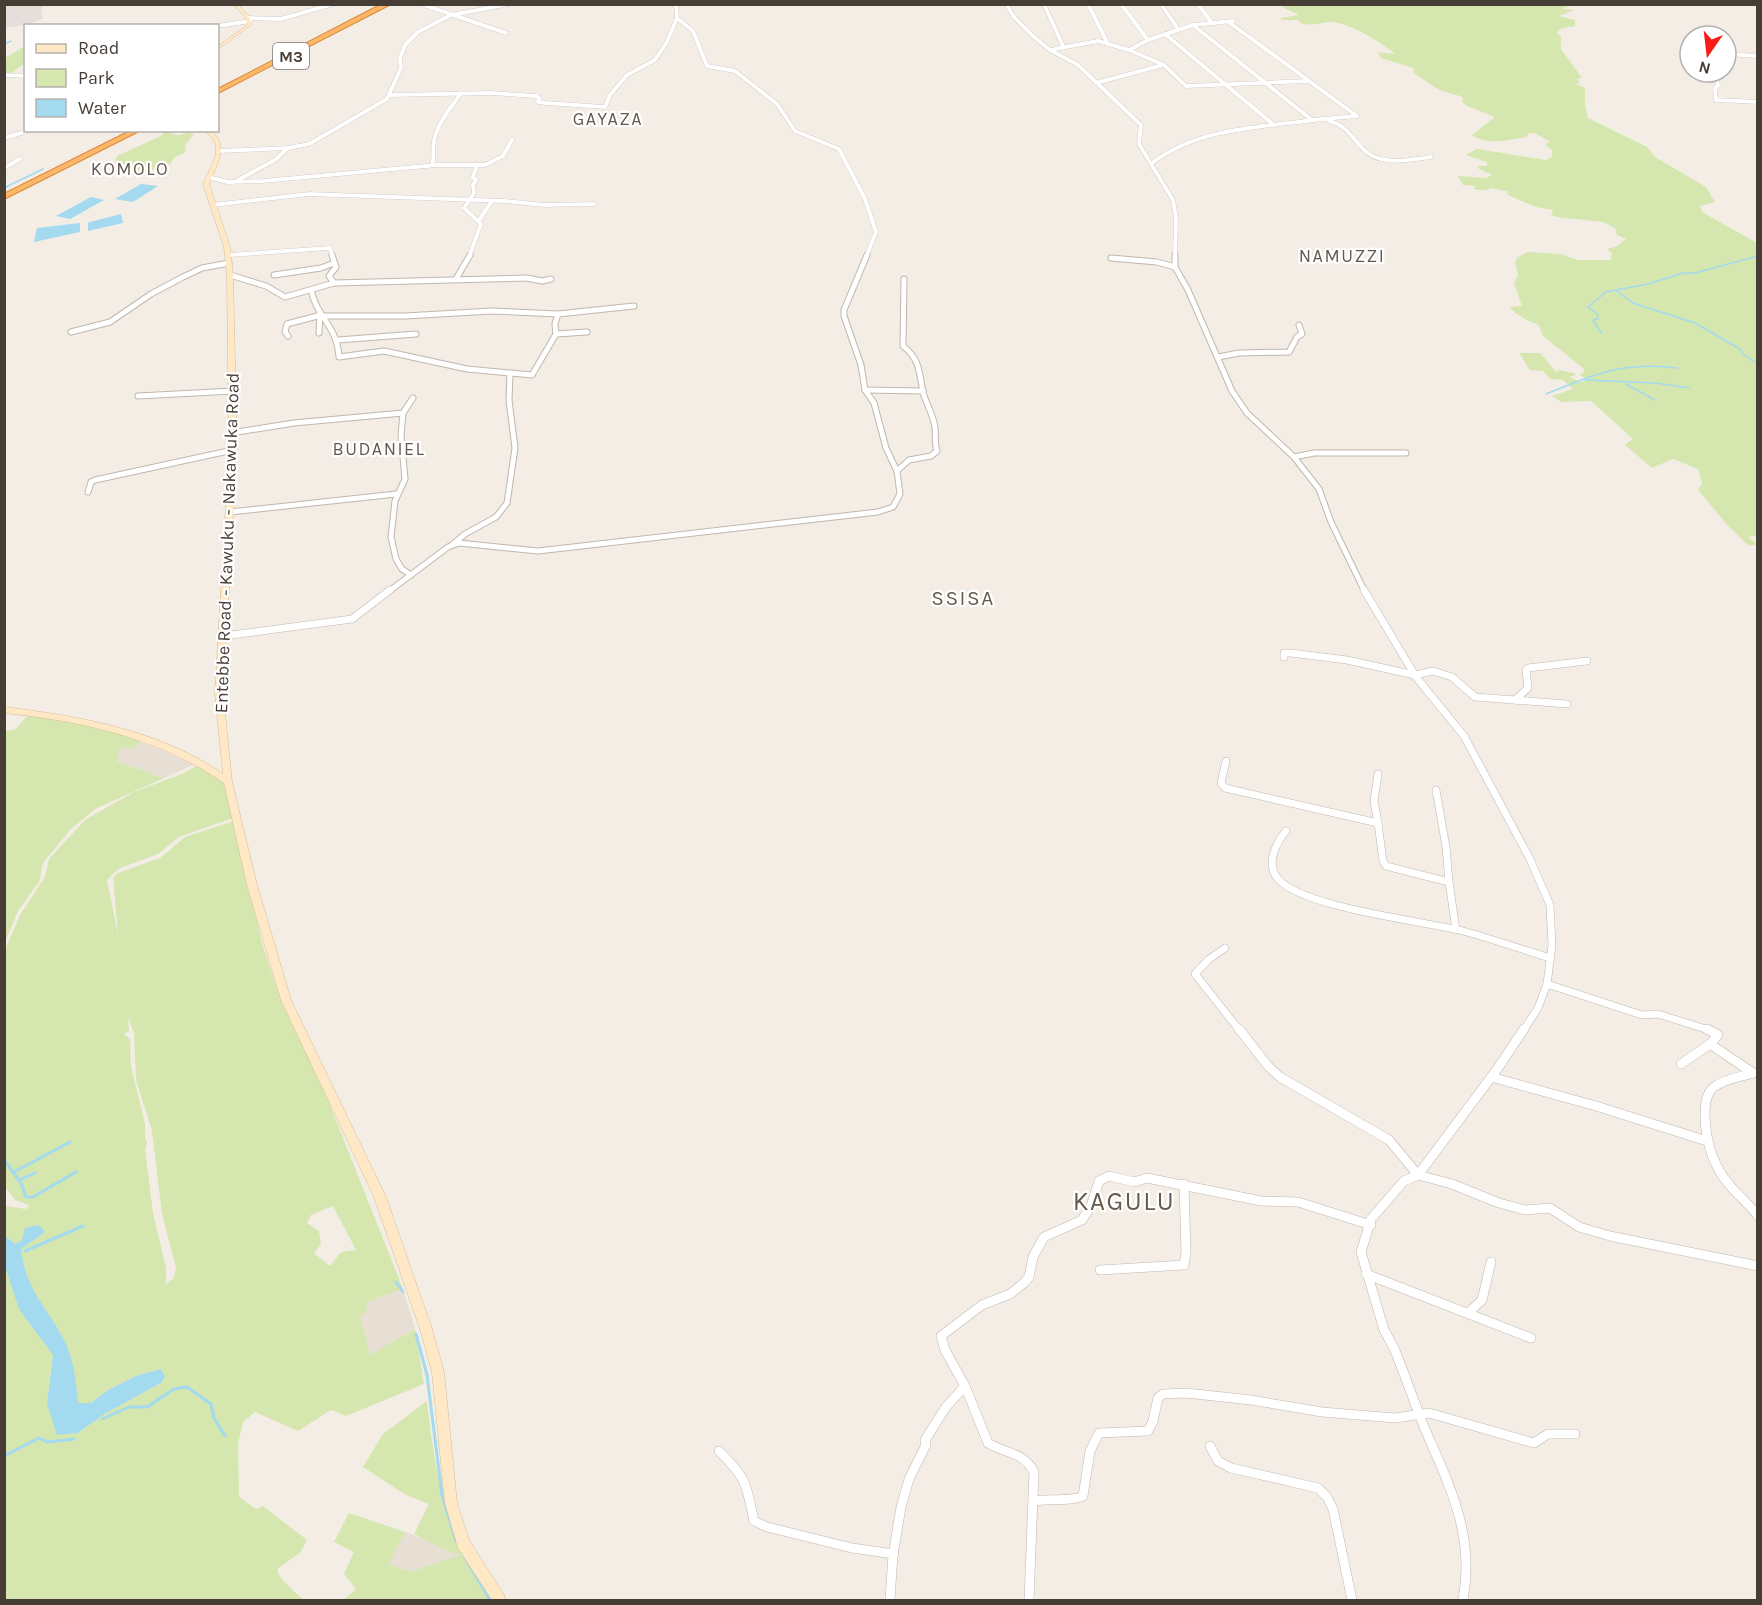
<svg xmlns="http://www.w3.org/2000/svg" width="1762" height="1605" font-family="Karla,sans-serif">
  <rect width="100%" height="100%" fill="#f3ede6"/>
  <g fill="#e7ded4">
    <path d="M141 742 195 764 164 778 116 761 121 745 132 749Z"/>
    <path d="M403 1289 415 1329 370 1356 360 1316 366 1313 367 1302Z"/>
    <path d="M405 1532 432 1542 445 1550 463 1555 410 1572 388 1564Z"/>
  </g>
  <path fill="#e5dfdb" d="M4 5H43L41 15 44 18 30 24 5 28Z"/>
  <g fill="#d5e7af" fill-rule="evenodd">
    <path d="M1286 5H1572L1562 9 1575 10 1559 16 1575 20V26L1563 28 1557 32 1561 38V49L1582 78 1577 79 1580 83 1576 84 1585 88V105L1588 118 1647 147 1655 157 1706 187 1715 202 1700 206 1702 212 1757 243 1758 535 1748 537 1757 544 1749 546 1729 527 1698 490 1702 483 1698 469 1673 459 1652 468 1625 445 1633 439 1591 401 1561 402 1552 396 1573 389 1563 380 1550 379 1543 371 1530 370 1519 353H1540L1557 373 1558 370 1574 373 1576 375 1569 377 1581 382 1587 380 1579 374 1583 373 1584 369 1543 336 1539 325C1528 321 1517 316 1509 307L1522 306 1514 283 1518 275 1515 262 1518 257 1528 252 1561 254 1577 260H1611L1612 253 1607 249 1617 246 1626 239 1617 235 1615 228 1603 222 1557 217 1551 215 1553 210 1536 207 1508 195 1507 191 1491 188C1486 191 1478 190 1473 189L1476 186 1463 185 1458 176 1486 178 1492 175 1479 169 1477 166H1487V162L1466 155 1477 149 1546 160 1552 157V150L1545 144 1550 142 1535 133 1528 134 1526 137C1507 140 1488 146 1472 135L1495 117 1467 106 1462 102 1463 97 1439 90 1414 73 1413 68 1381 58 1378 52 1395 54C1382 43 1350 23 1332 22 1320 22 1313 27 1300 23L1299 20H1281V18L1299 15 1282 7Z"/>
    <path d="M25 46V63L9 75H5V58Z"/>
    <path d="M167 131 176 135H181L188 131 191 134H194L185 145 186 152 175 157 170 164C154 171 127 178 115 162L117 156 159 137Z"/>
    <path d="M29 714 118 732 141 742 132 749 121 746 116 761 164 778 95 809 71 829 46 859 42 866 40 880 18 911 5 942 4 734 5 731 16 729Z"/>
    <path d="M198 765 224 783 233 818 179 837 158 854 118 869 107 880 118 935 113 877 118 873 160 858 185 837 234 821 262 943 281 1001 324 1090 403 1289 367 1302 366 1313 360 1316 370 1355 415 1329 424 1384 346 1416 331 1410 298 1431 255 1412 243 1422 238 1444 239 1497 256 1509 263 1506 307 1540 300 1553 277 1569C280 1581 294 1590 303 1600H5V1266L53 1355 47 1404 78 1433 106 1413 161 1383V1369L136 1376 108 1390 91 1403H78L72 1363 31 1290 20 1249 45 1232 15 1244 5 1236V1206L26 1209 29 1205 15 1200 5 1187V950L20 915 45 877 49 859 85 820 134 792 182 774ZM128 1018 134 1032 136 1080 152 1131 162 1214 176 1268 174 1278 166 1284V1268L153 1213 145 1149 147 1143 145 1139V1124L131 1066 130 1039 124 1034 129 1031ZM333 1206 356 1250 341 1252 330 1266 314 1253 321 1244 319 1231 307 1223 311 1215Z"/>
    <path d="M427 1401C433 1455 440 1503 462 1553 469 1570 481 1585 490 1600H344L356 1589 344 1574 354 1552 334 1542 349 1513 405 1532 389 1564 410 1572 461 1555 445 1550 414 1534 429 1504 406 1495 363 1467 383 1434Z"/>
  </g>
  <g fill="#a3daef">
    <path d="M141 184 158 186 133 202 115 199Z"/>
    <path d="M91 197 104 200 70 219 56 216Z"/>
    <path d="M121 214 123 223 88 231V223L90 222Z"/>
    <path d="M80 223V232L34 242 37 228Z"/>
    <path d="M39 1225 45 1232 21 1249C27 1293 46 1305 64 1340 74 1359 76 1382 78 1403H91L108 1390 136 1376 161 1369 165 1377 161 1383 106 1413 78 1433 57 1435 47 1404 53 1355 19 1309 5 1266V1236L15 1244 22 1240 25 1228Z"/>
  </g>
  <g fill="none" stroke-linecap="round" stroke-linejoin="round">
    <g stroke="#a3daef" stroke-width="1.5">
      <path d="M4 44 11 41"/>
      <path d="M4 188 43 169"/>
      <path d="M1617 291 1633 303 1695 323 1740 349 1743 354 1758 364"/>
      <path d="M1601 333 1593 320 1598 319 1597 314 1588 307 1606 292 1648 284 1683 273H1695L1758 256"/>
      <path d="M1585 380 1655 383 1689 388"/>
      <path d="M1626 384 1655 400"/>
      <path d="M1546 394C1596 374 1622 361 1678 368"/>
    </g>
    <g stroke="#a3daef" stroke-width="3">
      <path d="M4 1160 21 1183 26 1197H33L76 1172"/>
      <path d="M14 1172 70 1142"/>
      <path d="M19 1180 35 1173"/>
      <path d="M25 1251 83 1226"/>
      <path d="M396 1282 403 1292"/>
      <path d="M416 1334 427 1375 442 1495 456 1541"/>
      <path d="M102 1419 129 1407H147L174 1389 187 1387 211 1404 214 1418 225 1436"/>
      <path d="M4 1456 39 1438 47 1442 74 1439"/>
      <path d="M464 1556 490 1600"/>
    </g>
    <defs>
      <g id="minor-far3">
        <path d="M421 4 506 33"/>
        <path d="M676 4 677 18 693 31 707 66 735 71 777 104 795 131 839 149 865 199 876 232 866 257"/>
        <path d="M1006 4 1014 17 1033 36 1050 50 1078 65 1141 125 1139 144 1173 200 1176 218 1175 257"/>
        <path d="M1044 4 1063 46"/>
        <path d="M1088 4 1107 42"/>
        <path d="M1121 4 1148 40"/>
        <path d="M1161 4 1178 29"/>
        <path d="M1198 4 1211 22"/>
        <path d="M248 18 281 19 333 4"/>
        <path d="M1233 21 1230 23 1357 116 1312 120 1193 25Z"/>
        <path d="M1193 25 1148 40 1129 50 1164 65 1186 86 1307 81"/>
        <path d="M218 26 250 21"/>
        <path d="M1165 34 1274 125"/>
        <path d="M1050 50 1098 41 1129 50"/>
        <path d="M1726 54 1758 56"/>
        <path d="M1716 72 1718 85 1715 89 1716 100 1758 102"/>
        <path d="M4 75 26 76"/>
        <path d="M1096 83 1163 65"/>
        <path d="M390 95 491 93 536 96 539 98 538 102 546 103 605 107 610 95 627 75 655 60 667 42 677 18"/>
        <path d="M1329 121C1346 125 1351 136 1362 148 1379 167 1408 160 1431 157"/>
        <path d="M4 138 31 130"/>
        <path d="M219 151 288 148 309 144 387 99 401 68 400 58 405 45 418 32 451 15 510 4"/>
        <path d="M1152 163C1198 128 1260 127 1315 120"/>
        <path d="M432 165C435 156 432 150 434 141 437 123 451 108 461 93"/>
        <path d="M4 168 20 159"/>
        <path d="M208 177 228 182 263 181 437 165H485L503 156 512 140"/>
        <path d="M238 180 275 160 288 148"/>
        <path d="M213 205 309 194 505 201 544 205 594 204"/>
        <path d="M479 220 492 201"/>
        <path d="M229 255 330 248 333 257"/>
        <path d="M469 257 481 224 464 208 474 193 473 185 476 180 473 177 477 165"/>
      </g>
      <g id="minor-far2">
        <path d="M332 255 336 267 329 276 334 283"/>
        <path d="M1175 255V267L1188 290 1232 391 1247 413 1294 457 1319 489 1331 522 1365 592"/>
        <path d="M1111 258 1157 262 1175 267"/>
        <path d="M230 275 266 286 285 297 334 283 527 278 542 281 551 279"/>
        <path d="M274 275 321 268 334 263"/>
        <path d="M456 279 470 255"/>
        <path d="M311 290C317 318 337 325 339 357L384 351 467 369 532 375 556 334 555 324 558 314 634 306"/>
        <path d="M325 316H405L492 311 558 314"/>
        <path d="M71 332 110 322 151 294 183 277 202 268 229 263"/>
        <path d="M319 333 320 313"/>
        <path d="M556 334 587 332"/>
        <path d="M288 336 285 332 287 324 321 315"/>
        <path d="M338 340 416 334"/>
        <path d="M1218 357 1239 353 1289 352 1297 337 1302 334 1299 325"/>
        <path d="M865 390 923 391"/>
        <path d="M138 396 233 391"/>
        <path d="M403 413 401 435 405 479 395 501 391 537 396 559 402 569 411 575"/>
        <path d="M231 433 294 423 403 413 413 398"/>
        <path d="M1294 457 1314 453H1406"/>
        <path d="M897 471 909 460 931 456 937 451C934 442 936 436 935 428 934 416 926 404 923 392 919 372 920 359 903 346L904 279"/>
        <path d="M88 492 91 482 95 480 233 450"/>
        <path d="M230 512 396 494"/>
        <path d="M452 545 465 534 496 517 507 503 515 448 509 400 510 374"/>
        <path d="M388 592 448 547 459 543 538 551 878 512 893 507 900 494 897 471 886 448 874 403 865 390 861 365 844 316V310L867 255"/>
      </g>
      <g id="minor-far1">
        <path d="M1364 590 1416 677 1464 736 1530 859 1550 905 1552 945 1547 984 1538 1008 1523 1031"/>
        <path d="M224 636 352 619 390 590"/>
        <path d="M1284 657V653H1291L1347 660 1415 675 1433 671 1452 677 1475 697 1567 704"/>
        <path d="M1515 700 1528 688 1526 670 1528 668 1587 661"/>
        <path d="M1226 761 1221 783 1225 788 1378 823 1383 861 1386 866 1449 882 1456 930"/>
        <path d="M1378 774 1374 801 1378 823"/>
        <path d="M1436 790 1446 847 1449 882"/>
        <path d="M1286 831C1275 844 1265 866 1279 880 1306 908 1422 921 1463 931 1492 939 1521 949 1550 958"/>
        <path d="M1225 948 1208 960 1195 974 1240 1031"/>
        <path d="M1547 984 1642 1015 1658 1014 1712 1031"/>
      </g>
      <g id="minor">
        <path d="M1239 1029 1268 1066 1280 1077 1389 1140 1418 1175 1452 1184 1499 1203 1525 1210 1550 1208 1579 1227 1610 1236 1758 1266"/>
        <path d="M1710 1044 1753 1073"/>
        <path d="M1681 1064 1710 1044 1718 1035 1707 1029"/>
        <path d="M1753 1073C1741 1077 1724 1079 1714 1087 1705 1094 1705 1107 1705 1117 1706 1143 1714 1169 1733 1189 1741 1198 1751 1206 1758 1216"/>
        <path d="M1491 1077 1596 1106 1707 1141"/>
        <path d="M1100 1270 1184 1265 1186 1252 1184 1184"/>
        <path d="M1366 1274 1531 1338"/>
        <path d="M1468 1313 1482 1300 1491 1262"/>
        <path d="M1210 1446 1218 1461 1231 1468 1318 1488 1327 1497 1333 1509 1352 1600"/>
        <path d="M719 1451C747 1479 746 1483 754 1521L767 1527 852 1548 894 1554"/>
        <path d="M1034 1501C1046 1499 1075 1501 1083 1496L1090 1451 1099 1433 1148 1431 1153 1421 1158 1398 1163 1394 1186 1393 1251 1400 1322 1412 1395 1418 1429 1413 1534 1443 1548 1434H1575"/>
        <path d="M890 1600 893 1555 901 1507 909 1479 926 1445 925 1440 946 1407 965 1386"/>
        <path d="M1029 1600 1034 1472C1024 1452 1006 1454 988 1443L965 1386 945 1350 941 1336 982 1305 1010 1294 1024 1283 1029 1277 1033 1257 1044 1237 1082 1220 1091 1206 1099 1181 1109 1176 1134 1182 1147 1178 1261 1201 1298 1202 1371 1225"/>
        <path d="M1463 1600C1475 1535 1450 1487 1425 1429 1414 1402 1405 1375 1394 1348L1384 1330 1361 1252 1371 1219 1404 1181 1418 1175 1498 1068 1524 1029"/>
      </g>
      <g id="secondary">
        <path d="M233 4H238L250 18 251 25 218 49V46L247 25 246 18Z"/>
        <path d="M203 130C209 130 212 131 216 136 228 150 214 170 209 184L230 247 233 275 237 450 223 693 232 782 257 885 291 1000 386 1197 432 1329 444 1372 457 1503 469 1540 504 1595 505 1600H492L458 1548 445 1503 432 1372 420 1329 374 1197 281 1000 247 885 224 783C159 738 82 721 4 713V707C79 716 160 730 223 774L215 693 229 450 227 275 224 247 203 184C208 172 221 154 214 141 212 136 207 133 203 130Z"/>
      </g>
      <g id="motorway">
        <path d="M382 4H391L218 93V89Z"/>
        <path d="M132 130H141L4 199V194Z"/>
      </g>
    </defs>
    <use href="#minor-far3" stroke="#c1b7ac" stroke-width="4.5"/>
    <use href="#minor-far2" stroke="#c1b7ac" stroke-width="7"/>
    <use href="#minor-far1" stroke="#c1b7ac" stroke-width="8"/>
    <use href="#minor" stroke="#c1b7ac" stroke-width="10"/>
    <use href="#secondary" stroke="#d6bd98" stroke-width="1"/>
    <use href="#motorway" stroke="#dc8937" stroke-width="2"/>
    <use href="#minor-far3" stroke="#fff" stroke-width="4"/>
    <use href="#minor-far2" stroke="#fff" stroke-width="5"/>
    <use href="#minor-far1" stroke="#fff" stroke-width="7"/>
    <use href="#minor" stroke="#fff" stroke-width="9"/>
    <use href="#secondary" fill="#fee8c5" fill-rule="evenodd"/>
    <use href="#motorway" fill="#fcb768" fill-rule="evenodd"/>
  </g>
  <g text-anchor="middle" dominant-baseline="central" stroke-width="4.5" stroke-linejoin="round" paint-order="stroke">
    <rect fill="#fff" stroke="#7e7772" stroke-width="1.5" x="273" y="43" width="36" height="26" rx="4.5"/>
    <g font-size="16" font-weight="bold" fill="#463d35">
      <text x="291" y="56">M3</text>
    </g>
    <g font-size="18" letter-spacing="1.5" fill="#68594d" stroke="#fff">
      <text x="608" y="119">GAYAZA</text>
      <text x="130" y="169">KOMOLO</text>
      <text x="1342" y="256">NAMUZZI</text>
      <text x="379" y="449">BUDANIEL</text>
    </g>
    <g font-size="18" fill="#463d35" stroke="#fff">
      <text transform="translate(227 543) rotate(-88)">Entebbe Road - Kawuku - Nakawuka Road</text>
    </g>
    <g font-size="21" letter-spacing="1.5" fill="#68594d" stroke="#fff">
      <text x="963" y="598">SSISA</text>
    </g>
    <g font-size="26" letter-spacing="1.5" fill="#68594d" stroke="#fff">
      <text x="1124" y="1201">KAGULU</text>
    </g>
  </g>
  <rect width="1762" height="1605" fill="none" stroke="#463d35" stroke-width="12"/>
  <rect x="24" y="24" width="195" height="108" fill="#ffffff" stroke="#b5b1ae" stroke-width="1.5"/>
  <rect x="36" y="44" width="30" height="9" fill="#fee8c5" stroke="#b5b1ae" stroke-width="1.5"/>
  <text x="78" y="54" font-size="18" fill="#463d35">Road</text>
  <rect x="36" y="69" width="30" height="18" fill="#d5e7af" stroke="#b5b1ae" stroke-width="1.5"/>
  <text x="78" y="84" font-size="18" fill="#463d35">Park</text>
  <rect x="36" y="99" width="30" height="18" fill="#a3daef" stroke="#b5b1ae" stroke-width="1.5"/>
  <text x="78" y="114" font-size="18" fill="#463d35">Water</text>
  <g transform="translate(1708 54) rotate(194)"><circle r="28" fill="#ffffff" stroke="#b5b1ae" stroke-width="1.5"/>
  <path d="M0-4.5L10 22L0 15L-10 22Z" fill="#f81c18"/>
  <text y="-9" font-size="16" font-weight="bold" text-anchor="middle" fill="#463d35">N</text>
  </g>
</svg>
